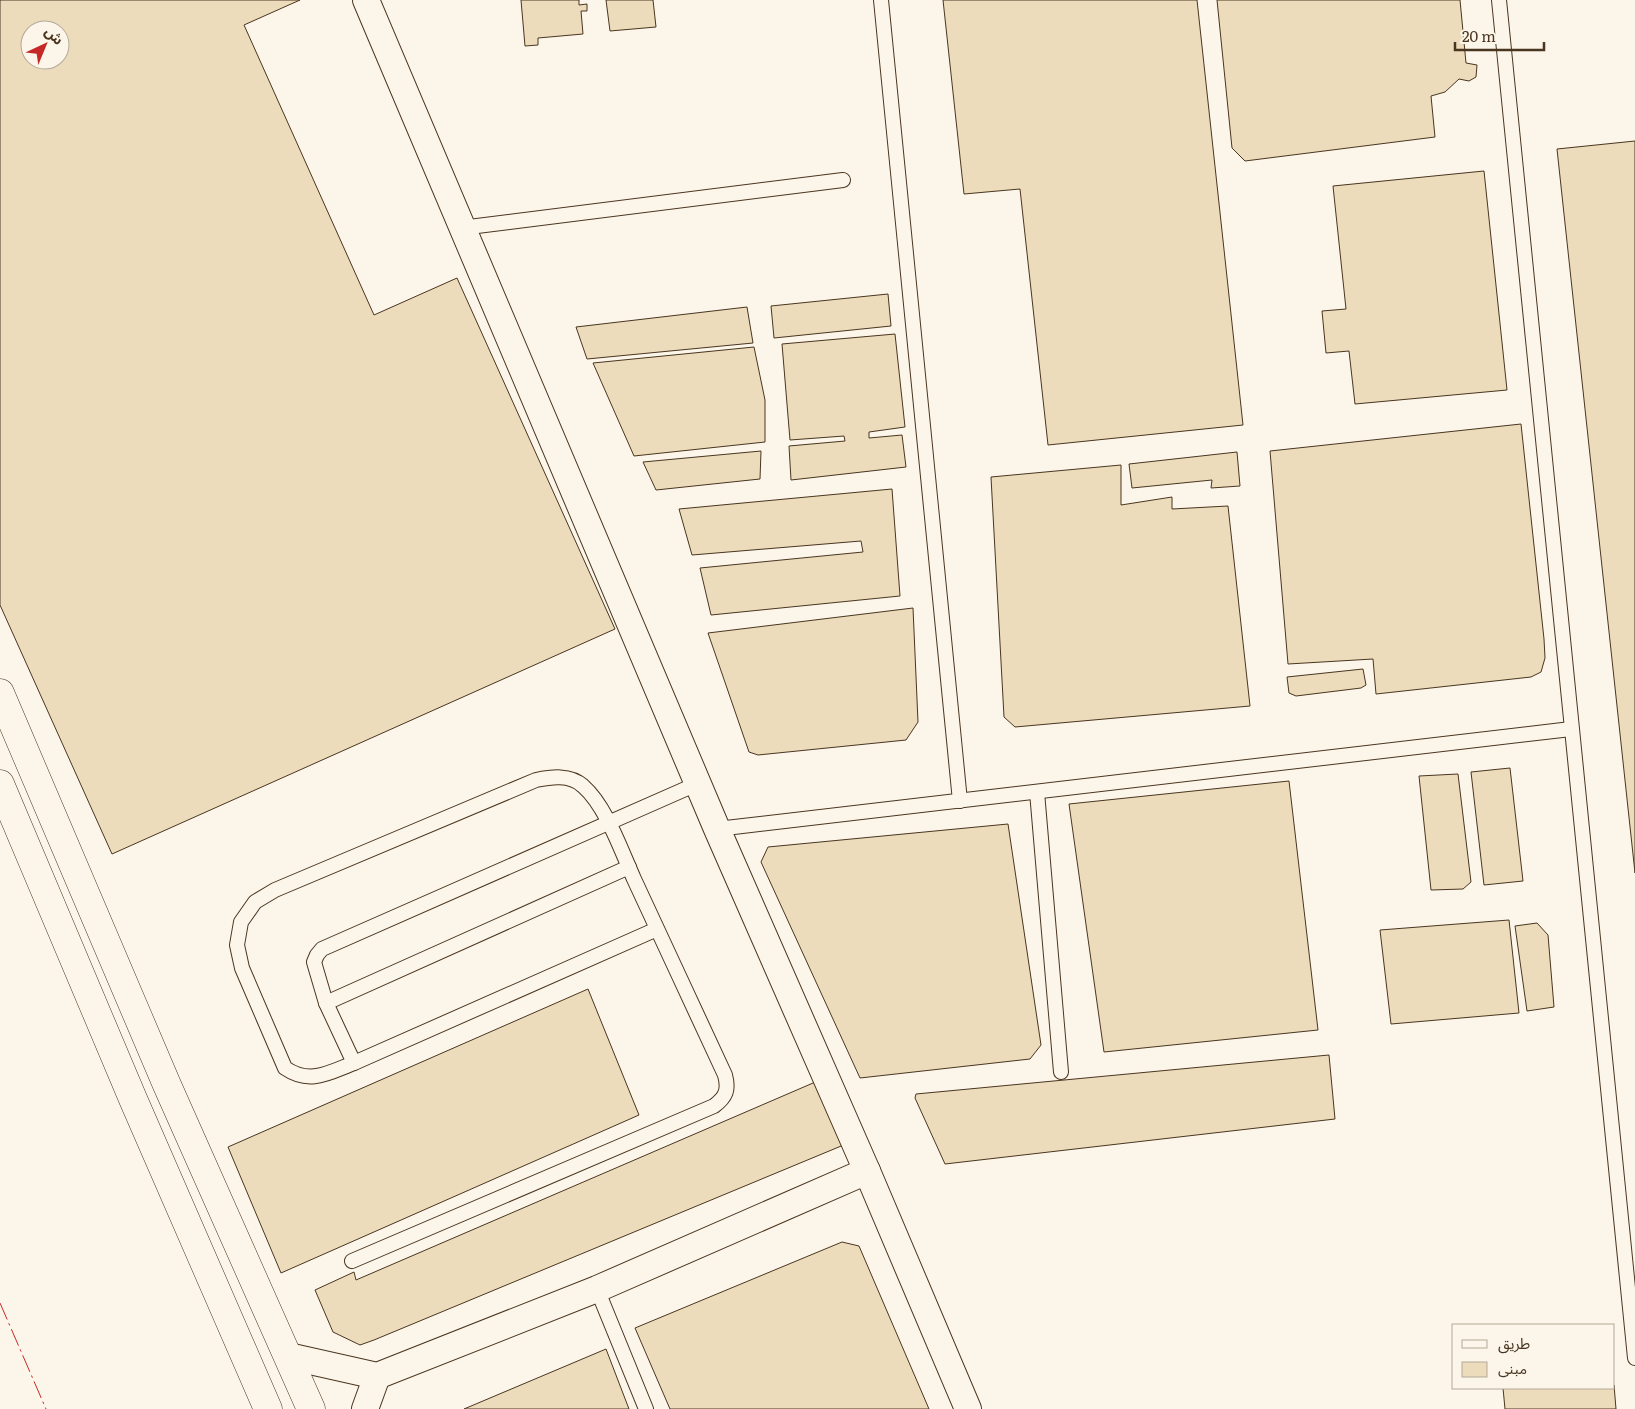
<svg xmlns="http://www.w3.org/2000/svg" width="1635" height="1409" font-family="Literata,'Noto Sans Arabic',serif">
  <rect width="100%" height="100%" fill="#fbf6e9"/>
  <g fill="#ecdcbc" stroke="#4a3520" fill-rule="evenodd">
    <path d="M0 0H300L244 25 374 315 457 278 615 629 112 854 0 605ZM30 30H60V60H30Z"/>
    <path d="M521 0H579V5L587 4V11H581L583 34 538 38V45L525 46Z"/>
    <path d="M606 0H653L656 27 610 31Z"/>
    <path d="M943 0H1197L1243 425 1048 445 1020 189 964 194Z"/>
    <path d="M1217 0H1460L1466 63 1477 65 1476 77 1469 81 1459 79 1445 92 1431 96 1435 137 1245 161 1232 148Z"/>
    <path d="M1635 141V873L1557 149Z"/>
    <path d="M1484 171 1507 390 1355 404 1349 351 1326 353 1322 311 1346 309 1333 186Z"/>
    <path d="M888 294 891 326 774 338 771 306Z"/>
    <path d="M747 307 753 343 587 359 576 327Z"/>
    <path d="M895 334 905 427 869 432V438L902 435 906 467 791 480 789 446 845 441 844 436 790 440 782 344Z"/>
    <path d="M754 347 765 400V442L634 456 593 363Z"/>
    <path d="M1521 424 1544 639 1545 658 1541 672 1531 677 1376 694 1373 659 1288 664 1270 451Z"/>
    <path d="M761 451 760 479 656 490 643 462Z"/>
    <path d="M1237 452 1240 486 1211 488 1212 480 1132 488 1129 464Z"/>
    <path d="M1121 465V505L1172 497V509L1228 506 1250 706 1015 727 1004 717 991 477Z"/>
    <path d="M892 489 900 596 711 615 700 568 863 552 861 541 692 555 679 509Z"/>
    <path d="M913 608 918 722 906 740 758 755 749 752 708 633Z"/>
    <path d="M1363 669 1366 685 1361 688 1296 696 1289 693 1287 677Z"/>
    <path d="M1510 768 1523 881 1484 885 1471 772Z"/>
    <path d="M1458 774 1471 882 1463 889 1431 890 1419 776Z"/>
    <path d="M1289 781 1318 1030 1104 1052 1069 804Z"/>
    <path d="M1008 824 1041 1045 1030 1059 860 1078 761 862 768 847Z"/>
    <path d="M1509 920 1519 1013 1391 1024 1380 930Z"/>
    <path d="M1537 923 1548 935 1554 1007 1527 1011 1515 926Z"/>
    <path d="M588 989 639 1115 281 1273 228 1147Z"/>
    <path d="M1329 1055 1335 1119 945 1164 915 1098 916 1094Z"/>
    <path d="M820 1080 846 1144 374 1340 360 1345 333 1332 315 1290 354 1272 356 1280Z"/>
    <path d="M842 1242 859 1246 929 1409H670L635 1328Z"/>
    <path d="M606 1349 629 1409H464Z"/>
    <path d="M1614 1385 1616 1409H1505L1503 1388H1614Z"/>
  </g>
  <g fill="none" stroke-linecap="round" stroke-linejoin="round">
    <defs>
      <g id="service">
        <path d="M881 0 960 801"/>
        <path d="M1499 0 1635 1358"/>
        <path d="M461 228 843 180"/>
        <path d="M1037 792 1061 1072"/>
        <path d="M717 829 1571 729"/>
        <path d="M326 1003 629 867"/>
        <path d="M354 1063 326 1003 316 969 314 962 317 955 322 949 699 783"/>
        <path d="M352 1261 714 1106C726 1097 729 1090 725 1075 695 1010 664 944 634 879 621 850 606 806 583 786 570 774 551 777 536 780L275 890 255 902 241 922 237 945 242 968 285 1068C310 1085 328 1073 354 1063L657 929"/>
        <path d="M597 1289 646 1409"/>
      </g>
      <g id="minor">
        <path d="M366 0 717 829 867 1171 968 1409"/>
        <path d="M288 1356 377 1376 597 1289 867 1171"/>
        <path d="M365 1409 377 1376"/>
      </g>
      <g id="tertiary">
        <path d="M0 693 167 1085 311 1409"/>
        <path d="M0 784 133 1099 268 1409"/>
      </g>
    </defs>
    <use href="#service" stroke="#4a3520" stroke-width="16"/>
    <use href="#minor" stroke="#4a3520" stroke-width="28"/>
    <use href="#tertiary" stroke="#4a3520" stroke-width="29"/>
    <use href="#service" stroke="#fbf6e9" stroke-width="14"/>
    <use href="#minor" stroke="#fbf6e9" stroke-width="26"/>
    <use href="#tertiary" stroke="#fbf6e9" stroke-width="28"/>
    <path stroke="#c62828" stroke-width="1" stroke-dasharray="18 4 2.5 4" stroke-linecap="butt" d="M0 1303 46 1409"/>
  </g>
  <rect x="1452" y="1324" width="162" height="65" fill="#fbf6e9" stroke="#b4a999"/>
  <rect x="1462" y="1340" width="25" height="8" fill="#fbf6e9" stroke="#b4a999"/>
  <text x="1498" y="1349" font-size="15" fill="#4a3520">طريق</text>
  <rect x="1462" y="1362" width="25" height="15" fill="#ecdcbc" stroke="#b4a999"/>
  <text x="1498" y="1374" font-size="15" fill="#4a3520">مبنى</text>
  <g transform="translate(45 45) rotate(44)"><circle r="24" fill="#fbf6e9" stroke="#b4a999"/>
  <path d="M0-4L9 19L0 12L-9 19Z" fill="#c62828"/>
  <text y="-8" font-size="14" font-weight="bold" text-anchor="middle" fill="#4a3520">ش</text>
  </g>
  <path d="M1455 42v8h89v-8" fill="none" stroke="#4a3520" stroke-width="2.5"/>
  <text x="1462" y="42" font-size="15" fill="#4a3520" stroke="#fbf6e9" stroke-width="4" paint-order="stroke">20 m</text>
</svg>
